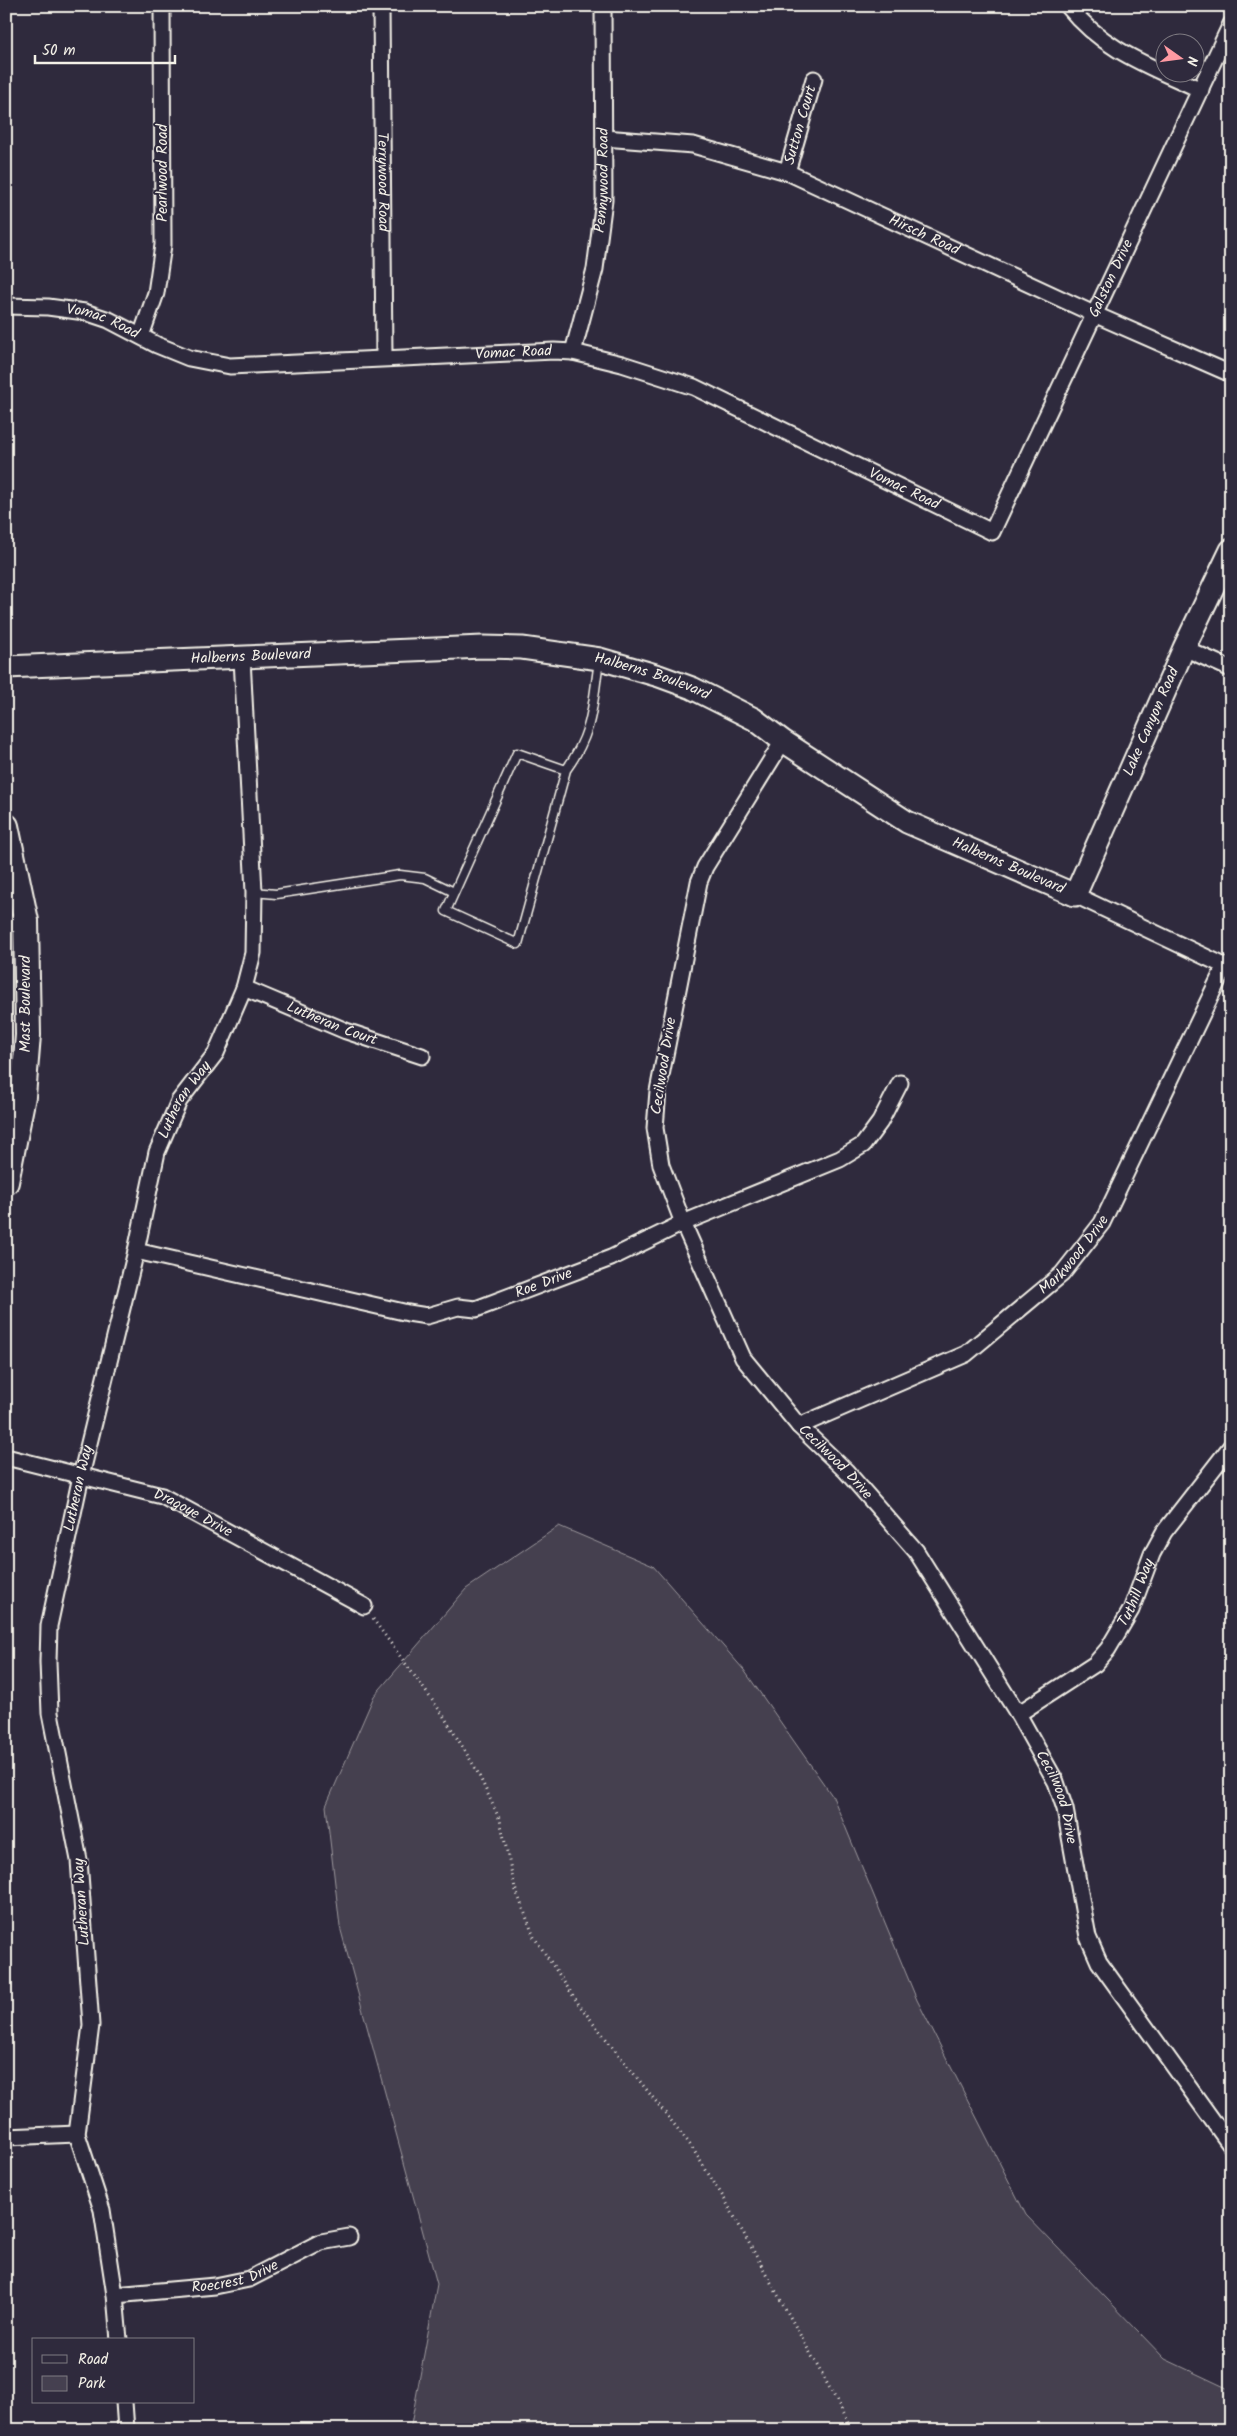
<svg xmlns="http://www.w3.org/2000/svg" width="1237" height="2436" font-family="Kalam,sans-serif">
  <rect width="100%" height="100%" fill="#2f2a3d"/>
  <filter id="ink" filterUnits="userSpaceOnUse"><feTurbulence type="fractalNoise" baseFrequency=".02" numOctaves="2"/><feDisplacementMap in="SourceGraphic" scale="10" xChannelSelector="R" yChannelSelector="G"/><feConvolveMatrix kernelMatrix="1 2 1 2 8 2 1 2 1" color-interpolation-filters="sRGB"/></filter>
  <g filter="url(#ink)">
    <path fill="#454050" stroke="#9c989c" d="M559 1526 653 1566 744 1670 833 1797 917 2000 1026 2215 1165 2359 1231 2390V2430H410L437 2284 340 1927 326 1806 374 1696 466 1589Z"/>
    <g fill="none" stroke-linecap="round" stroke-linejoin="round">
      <defs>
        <g id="lane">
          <path d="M566 770 517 753 446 911 518 944 566 770C594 731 592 706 599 661"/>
          <path d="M254 892 276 894 400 875 425 878 454 892"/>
        </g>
        <g id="street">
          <path id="s1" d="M381 6 384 357"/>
          <path d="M1068 6C1104 51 1150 66 1201 90"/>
          <path id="s2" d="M604 138 693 145 787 172 1096 315 1231 374"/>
          <path id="s3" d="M787 172 814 79"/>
          <path id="s4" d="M6 306 48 307 85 312 109 320 157 345 189 358 230 366 554 351 573 352 622 364 694 387 992 532 1231 24"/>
          <path d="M141 336 156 293 163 245 162 6"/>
          <path id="s5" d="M573 352 595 269 604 200 603 6"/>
          <path d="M1184 648 1231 669"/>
          <path id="s6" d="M783 741 705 867 699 882 658 1091 655 1128 661 1165 683 1223 743 1358 799 1426 846 1471 916 1551 1018 1714 1056 1782 1065 1809 1088 1937 1099 1962 1231 2146"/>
          <path d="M1075 895 1231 969"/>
          <path d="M6 925 26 921"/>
          <path id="s7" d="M244 988 346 1031 422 1056"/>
          <path id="s8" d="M136 1251 408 1313 427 1316 458 1307 476 1309 611 1258 683 1223 840 1159 863 1145 880 1122 900 1083"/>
          <path id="s9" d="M799 1426 966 1354 1062 1274 1102 1223 1225 966"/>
          <path id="s10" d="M6 1457 162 1496 364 1606"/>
          <path id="s11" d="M1018 1714 1095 1664 1108 1649 1131 1610 1152 1554 1164 1532 1231 1446"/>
          <path d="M6 2137 77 2134"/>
          <path id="s12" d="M115 2295 215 2286 249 2279 321 2242 349 2237"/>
          <path id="s13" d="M119 2340 115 2295 102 2210 77 2134 91 2025 79 1860 50 1713 48 1662 49 1626 81 1476 136 1251 157 1152 179 1101 216 1053 244 988 253 953 254 892 242 658"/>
          <path d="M124 2402 126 2430"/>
        </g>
        <g id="secondary">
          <path id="s14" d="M6 667 483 647 522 648 600 659 659 676 692 688 754 719 783 741 907 822 1075 895 1184 648 1231 550"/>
        </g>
        <path id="primary" d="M6 826 26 921 28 1035 23 1096 6 1182"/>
      </defs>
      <use href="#lane" stroke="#f4f1e8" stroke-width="11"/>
      <use href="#street" stroke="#f4f1e8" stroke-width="19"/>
      <use href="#secondary" stroke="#f4f1e8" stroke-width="25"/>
      <use href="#primary" stroke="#f4f1e8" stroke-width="28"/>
      <path stroke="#f4f1e8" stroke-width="3" stroke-dasharray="1 4" stroke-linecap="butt" d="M373 1619 443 1715 476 1769 500 1820 515 1888 534 1937 580 2006 689 2143 725 2200 853 2430"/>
      <use href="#lane" stroke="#2f2a3d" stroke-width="8"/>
      <use href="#street" stroke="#2f2a3d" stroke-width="15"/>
      <use href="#secondary" stroke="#2f2a3d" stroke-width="21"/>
      <use href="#primary" stroke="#2f2a3d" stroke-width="24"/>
    </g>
  </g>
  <g text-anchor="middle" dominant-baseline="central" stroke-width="4" stroke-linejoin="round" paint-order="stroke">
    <g font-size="15" fill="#f4f1e8" stroke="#2f2a3d">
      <text stroke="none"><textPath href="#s3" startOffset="49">Sutton Court</textPath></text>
      <text transform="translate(163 173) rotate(-90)">Pearlwood Road</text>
      <text stroke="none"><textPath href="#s5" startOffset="175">Pennywood Road</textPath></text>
      <text stroke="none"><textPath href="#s1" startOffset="176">Terrywood Road</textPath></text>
      <text stroke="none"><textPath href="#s2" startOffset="338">Hirsch Road</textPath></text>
      <text stroke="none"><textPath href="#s4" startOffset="1316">Galston Drive</textPath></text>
      <text stroke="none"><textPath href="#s4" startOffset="99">Vomac Road</textPath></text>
      <text stroke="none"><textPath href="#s4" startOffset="519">Vomac Road</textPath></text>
      <text stroke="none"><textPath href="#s4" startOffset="938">Vomac Road</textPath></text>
      <text stroke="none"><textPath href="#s14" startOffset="245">Halberns Boulevard</textPath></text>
      <text stroke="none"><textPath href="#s14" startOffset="650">Halberns Boulevard</textPath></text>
      <text stroke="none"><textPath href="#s14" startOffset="1318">Lake Canyon Road</textPath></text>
      <text stroke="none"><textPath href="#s14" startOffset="1056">Halberns Boulevard</textPath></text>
      <text transform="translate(26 1004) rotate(-90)">Mast Boulevard</text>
      <text stroke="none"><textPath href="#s7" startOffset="95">Lutheran Court</textPath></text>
      <text transform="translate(664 1066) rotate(-81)">Cecilwood Drive</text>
      <text stroke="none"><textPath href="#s13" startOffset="1269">Lutheran Way</textPath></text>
      <text stroke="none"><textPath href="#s9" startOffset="329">Markwood Drive</textPath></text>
      <text stroke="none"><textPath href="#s8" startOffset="421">Roe Drive</textPath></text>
      <text stroke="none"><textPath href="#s6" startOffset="801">Cecilwood Drive</textPath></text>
      <text stroke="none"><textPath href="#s13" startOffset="864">Lutheran Way</textPath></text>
      <text stroke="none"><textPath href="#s10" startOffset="196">Dragoye Drive</textPath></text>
      <text stroke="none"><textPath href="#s11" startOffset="175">Tuthill Way</textPath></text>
      <text stroke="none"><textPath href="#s6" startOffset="1206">Cecilwood Drive</textPath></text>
      <text transform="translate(82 1902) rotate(-94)">Lutheran Way</text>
      <text stroke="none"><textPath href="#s12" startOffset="122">Roecrest Drive</textPath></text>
    </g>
  </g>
  <rect width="1237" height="2436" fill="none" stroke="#2f2a3d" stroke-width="25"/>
  <rect x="12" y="12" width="1212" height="2411" fill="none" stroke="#f4f1e8" stroke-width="2" filter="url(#ink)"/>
  <rect x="32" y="2338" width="162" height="65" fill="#2f2a3d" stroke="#7e7a81"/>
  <rect x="42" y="2355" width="25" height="8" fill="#2f2a3d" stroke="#7e7a81"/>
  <text x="78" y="2364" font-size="15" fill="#f4f1e8">Road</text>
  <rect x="42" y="2376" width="25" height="15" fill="#454050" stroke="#7e7a81"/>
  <text x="78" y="2388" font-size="15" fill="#f4f1e8">Park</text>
  <g transform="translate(1180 58) rotate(104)"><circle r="24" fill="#2f2a3d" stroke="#7e7a81"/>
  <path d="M0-4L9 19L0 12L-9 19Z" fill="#ff9aa2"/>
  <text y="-8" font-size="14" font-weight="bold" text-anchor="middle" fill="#f4f1e8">N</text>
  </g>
  <path d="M35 55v8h140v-8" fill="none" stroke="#f4f1e8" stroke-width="2.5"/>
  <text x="42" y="55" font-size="15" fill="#f4f1e8" stroke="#2f2a3d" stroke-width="4" paint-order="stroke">50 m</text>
</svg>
